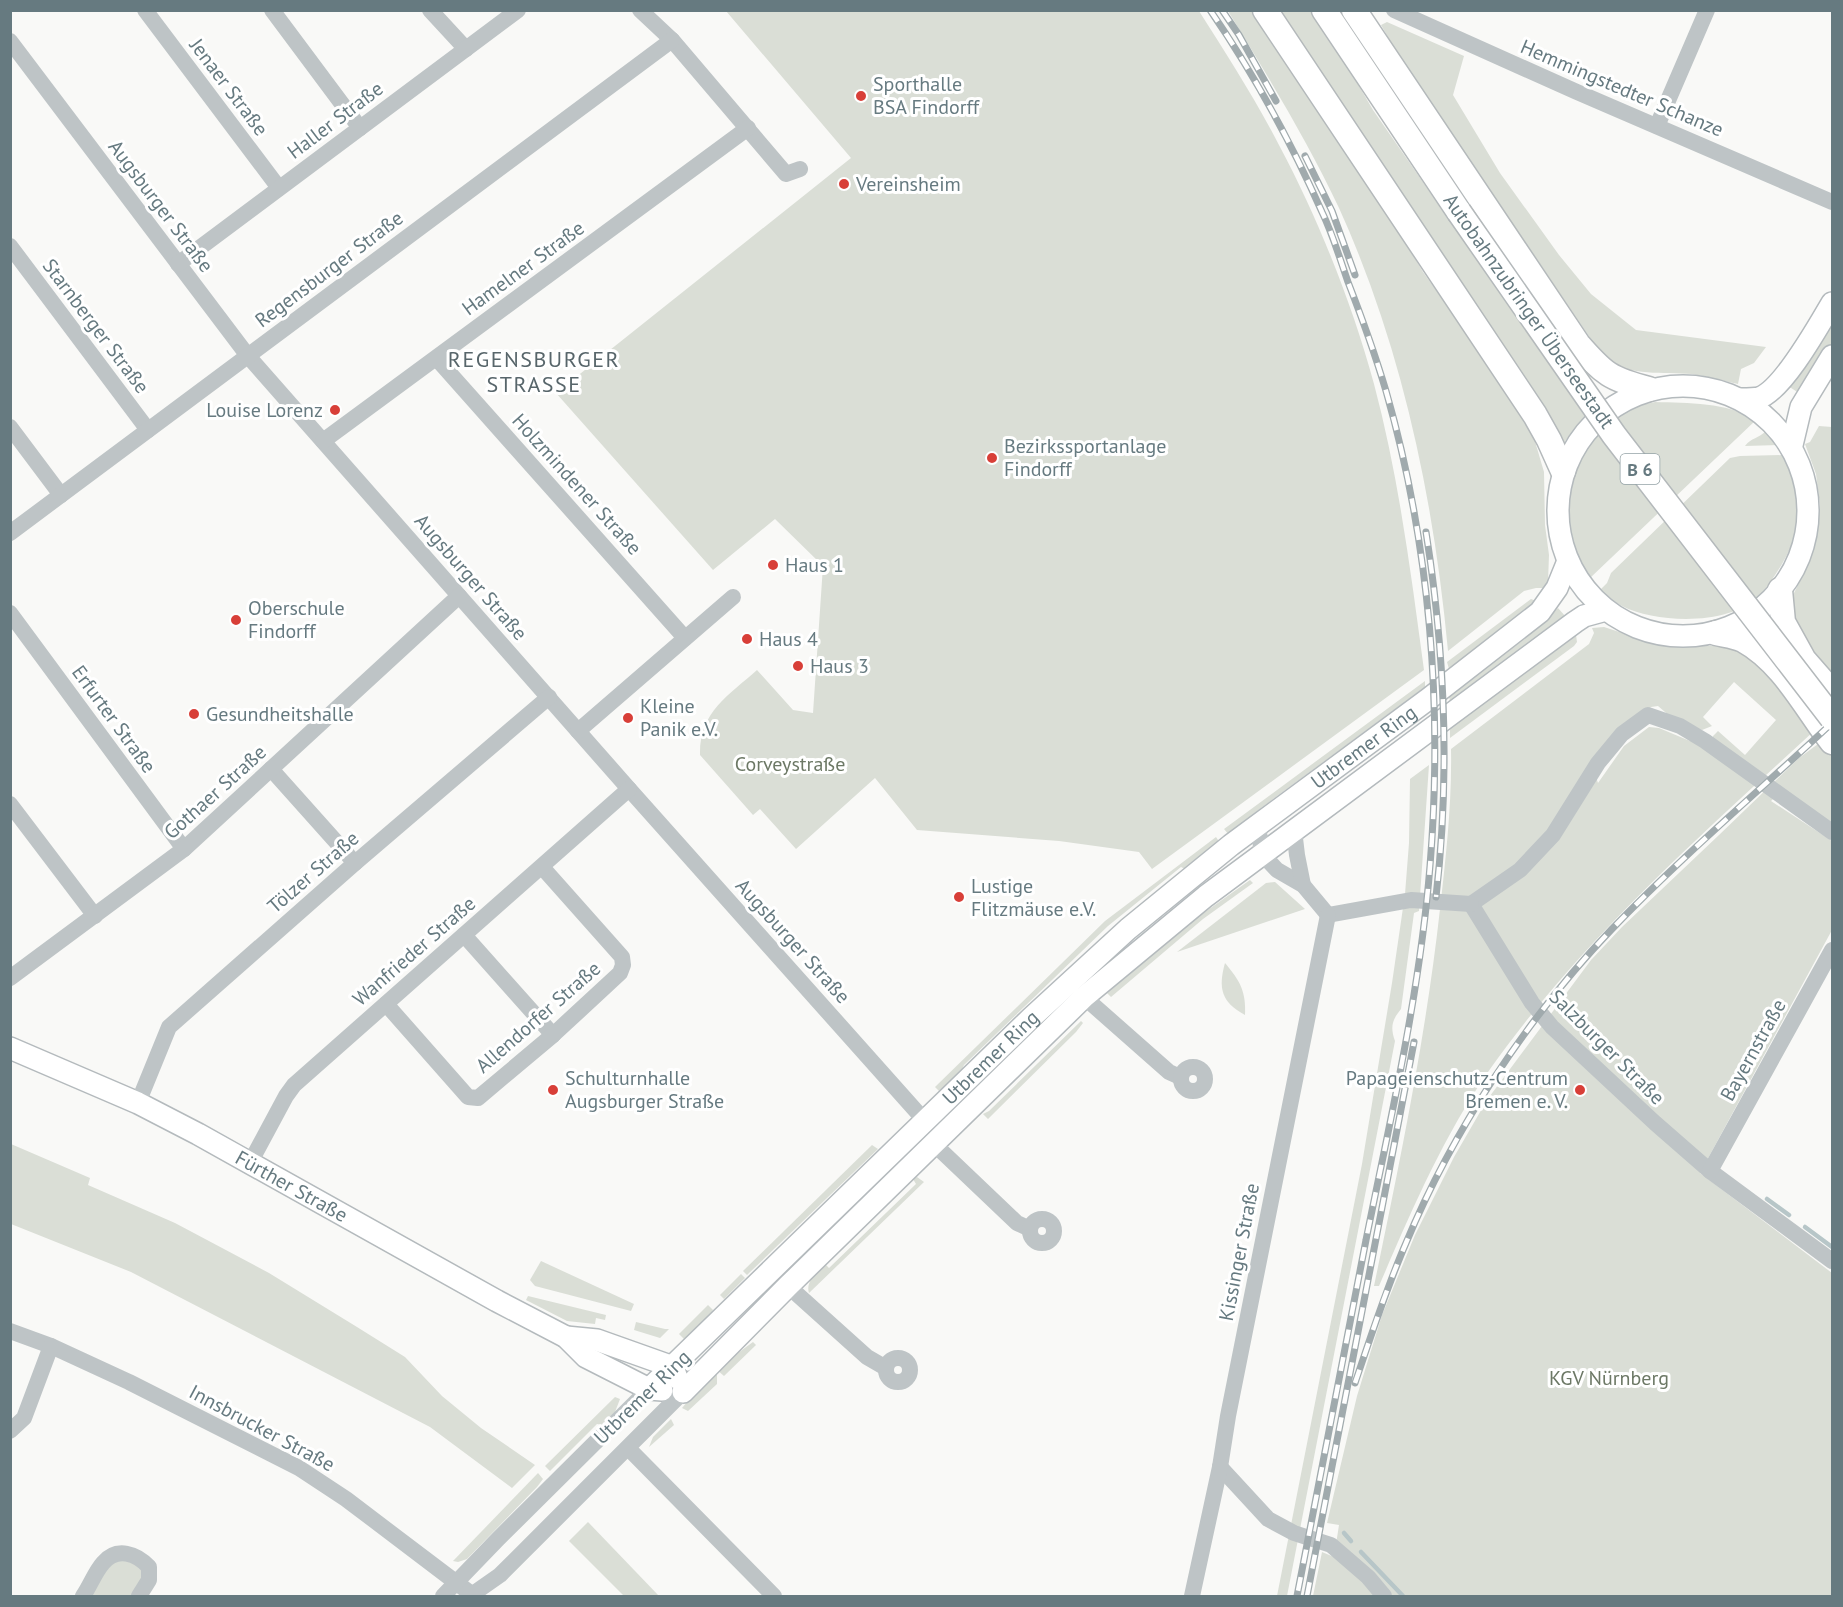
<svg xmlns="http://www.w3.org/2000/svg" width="1843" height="1607" font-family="'PT Sans',sans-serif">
  <rect width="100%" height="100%" fill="#f9f9f7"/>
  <g fill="#daded6" fill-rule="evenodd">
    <path d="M726 11H1199C1227 55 1256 100 1280 147 1318 218 1353 306 1374 384 1399 478 1411 574 1424 670L1152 869 1139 852 1059 841 917 830 875 778 796 849 760 809 753 815 700 755C699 712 728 696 757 670L793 710 813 713 823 566 775 519 713 570 556 393 851 158Z"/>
    <path d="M1228 11H1252L1380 200 1423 272 1492 368 1534 438 1544 472 1545 525 1549 555 1548 582 1544 588H1536L1524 591 1448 651C1434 500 1402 347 1339 208 1307 140 1267 75 1228 11Z"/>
    <path d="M1276 11H1312L1338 50 1373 110 1585 416 1563 444Z"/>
    <path d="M1387 22 1464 56 1453 95 1500 173 1559 255 1591 294 1636 330 1766 347 1754 363 1741 369 1738 384C1723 381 1707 376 1692 374 1662 372 1632 376 1605 360L1396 51 1381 25Z"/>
    <path d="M1832 315V346L1802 395 1788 386Z"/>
    <path d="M1655 402C1688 403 1727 402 1756 420L1590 578C1561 532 1557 482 1594 438 1603 427 1615 414 1628 409 1637 405 1647 404 1655 402Z"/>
    <path d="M1819 426 1832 427V679L1805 643 1793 611V595L1807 567 1817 536 1820 505 1816 474 1805 444 1810 442Z"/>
    <path d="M1766 431 1779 445 1745 446C1751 438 1759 438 1766 431Z"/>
    <path d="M1784 455C1792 474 1798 491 1799 512 1800 530 1791 548 1782 564 1776 574 1769 585 1761 594 1732 626 1658 624 1622 606 1614 602 1607 595 1600 590L1607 583 1611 573 1730 458 1740 456Z"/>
    <path d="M1531 599 1536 601 1449 669 1447 662Z"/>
    <path d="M1558 608 1566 617 1450 703 1449 695 1527 637Z"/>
    <path d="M1604 627 1650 642 1685 646H1732L1762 664 1814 731C1697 839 1581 940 1488 1072 1443 1137 1410 1214 1379 1286H1374C1400 1161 1426 1036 1440 909 1446 856 1452 803 1451 749L1589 644 1594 633 1592 628ZM1734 682 1776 720 1745 755 1718 731 1713 736V739L1690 741 1659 728 1649 727 1624 746 1598 783 1592 765 1651 707 1658 706 1672 718 1702 730 1712 726 1703 717Z"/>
    <path d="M1576 635 1577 642 1574 646 1450 738V728Z"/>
    <path d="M1425 681V687L1261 808 1229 835 1224 829Z"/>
    <path d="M1822 741 1832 754V826L1782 790 1771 801 1832 841V930L1700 1173 1832 1273V1596H1313L1322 1552 1334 1557 1339 1525 1327 1523 1357 1396 1382 1315 1415 1235 1454 1157 1487 1100 1591 960 1622 927 1719 835 1799 758Z"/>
    <path d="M1429 765 1419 911 1414 913 1401 1009C1392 1020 1390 1027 1395 1041L1287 1596H1277L1362 1164 1392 983 1405 894 1409 843 1410 779Z"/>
    <path d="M1216 837 1220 843 1187 870 1181 867 1108 926 964 1065 960 1074 939 1091 935 1087 1105 921Z"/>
    <path d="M1250 880 1253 883 1203 919 1111 997 1107 993 1198 917Z"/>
    <path d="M1275 882 1305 909 1177 952 1266 883Z"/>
    <path d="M1225 963C1240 981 1246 991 1245 1015 1221 1002 1218 988 1225 963Z"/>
    <path d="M1081 1021 1083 1023 1076 1032 988 1119 983 1114 989 1111Z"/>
    <path d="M11 1144 90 1178 88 1185 175 1223 269 1273 357 1327 405 1357 442 1396 481 1428 535 1465 512 1488 430 1427 131 1272 11 1224Z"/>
    <path d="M872 1145 878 1149 747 1275 743 1271Z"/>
    <path d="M917 1177 924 1182 809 1293C805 1281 818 1272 825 1264L829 1268 916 1184 913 1179Z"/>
    <path d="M541 1261 634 1304 631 1311 535 1286 530 1280Z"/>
    <path d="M741 1274 745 1278 724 1299 720 1295Z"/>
    <path d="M528 1296 606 1315 605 1320 596 1318 595 1324 567 1321 526 1300Z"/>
    <path d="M708 1305 713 1310 709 1319 686 1341 679 1334Z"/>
    <path d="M636 1322 665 1329H669L660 1338 634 1330Z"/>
    <path d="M753 1342 756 1345 724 1376 716 1369Z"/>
    <path d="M713 1372 717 1375V1384L688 1411 682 1408Z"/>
    <path d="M615 1397 620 1399 615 1412 603 1425 597 1424 550 1471 545 1466Z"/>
    <path d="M671 1419 674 1425 649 1447 653 1437Z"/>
    <path d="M538 1473 543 1479 537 1487 467 1559 458 1562 453 1561Z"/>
    <path d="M588 1522 659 1596H624L569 1541Z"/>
    <path d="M134 1559 145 1576 131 1596H89L109 1562Z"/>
  </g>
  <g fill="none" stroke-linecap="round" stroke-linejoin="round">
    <g stroke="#b7c6c8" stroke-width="4.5">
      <path d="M1767 1199 1789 1215"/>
      <path d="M1805 1227 1832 1247"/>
      <path d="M1344 1533 1351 1541"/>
      <path d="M1361 1552 1403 1596"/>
    </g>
    <defs>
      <g id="major">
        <circle cx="1683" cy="511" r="125"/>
        <path d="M1741 399C1746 399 1754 399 1759 398 1783 390 1819 325 1832 303"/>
        <path d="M1792 445 1801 407 1832 356"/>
        <path id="s1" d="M10 1048 138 1103 198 1134 497 1301 566 1337 586 1357 649 1389 662 1390"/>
        <path d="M566 1337 597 1340 673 1367 677 1378"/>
        <path id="s2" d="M649 1389 1031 1018 1128 929 1231 845 1427 700 1540 612 1557 588 1568 561"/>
        <path d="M683 1392 788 1286 1084 997 1206 896 1575 622 1584 616 1606 610"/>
      </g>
      <g id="highway">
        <path d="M1265 10 1535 415 1549 440 1563 471"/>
        <path d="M1324 10 1459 212"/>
        <path d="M1354 10 1578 344C1604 374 1610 379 1649 389"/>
        <path d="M1780 590 1783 622 1804 660 1832 692"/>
        <path d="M1716 633C1724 635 1735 636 1743 640 1783 662 1805 707 1832 742"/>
      </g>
    </defs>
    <use href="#major" stroke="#b4babd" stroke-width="24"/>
    <use href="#highway" stroke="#b4b9bb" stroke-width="27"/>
    <g stroke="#bec4c6" stroke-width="16">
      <path d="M145 10 279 188"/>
      <path d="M272 10 360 128"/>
      <path d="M430 10 466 49"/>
      <path d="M640 10 672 40 786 174 800 169"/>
      <path d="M1394 10 1577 92 1832 202"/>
      <path d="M10 41 248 356 629 789 925 1121"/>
      <path d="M1657 126 1707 10"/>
      <path d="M10 246 148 430"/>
      <path d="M178 264 518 10"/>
      <path d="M437 359 685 638"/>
      <path d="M10 427 61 495"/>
      <path d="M323 441 748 128"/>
      <path d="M10 533 672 40"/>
      <path d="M10 613 184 849"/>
      <path d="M578 731 733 597"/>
      <path d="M271 769 355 863"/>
      <path d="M10 804 95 916"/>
      <path d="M1258 825 1262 854 1277 870 1303 885 1328 915"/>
      <path d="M1294 830 1297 855 1303 885"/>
      <path d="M1471 904 1532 1003 1552 1027 1655 1123 1710 1171 1832 1261"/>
      <path d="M1471 904 1520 870 1553 835 1598 763 1622 734 1648 715 1680 726 1705 741 1832 832"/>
      <path d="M1328 915 1411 900 1471 904"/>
      <path d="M464 935 553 1035"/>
      <path d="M10 978 184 849 459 596"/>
      <path d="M1084 997 1169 1072 1180 1077"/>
      <path d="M386 1004 468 1097 478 1098 553 1035 620 973 623 965 622 957 542 867"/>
      <circle cx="1193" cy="1079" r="12"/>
      <path d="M138 1103 169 1027 355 863 549 697"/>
      <path d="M934 1144 1017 1223 1030 1229"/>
      <path d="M250 1163 286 1096 294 1085 629 789"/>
      <path d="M1710 1171 1832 950"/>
      <circle cx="1042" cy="1231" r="12"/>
      <path d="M788 1286 867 1357 886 1368"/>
      <path d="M10 1331 51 1346 129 1382 299 1468 346 1499 474 1596"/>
      <circle cx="898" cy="1370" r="12"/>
      <path d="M10 1431 24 1418 51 1346"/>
      <path d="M628 1448 774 1596"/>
      <path d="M1220 1467 1268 1519 1294 1533 1331 1545 1368 1577 1384 1596"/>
      <path d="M83 1596C90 1586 95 1572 103 1563 117 1546 137 1554 149 1567V1580L139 1596"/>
      <path d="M443 1596 498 1539 649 1389"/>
      <path d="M470 1596 500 1575 683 1392"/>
      <path d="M1192 1596 1220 1467 1228 1416 1328 915"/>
    </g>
    <use href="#major" stroke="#fff" stroke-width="21"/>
    <use href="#highway" stroke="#fff" stroke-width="24"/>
    <defs>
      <g id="rail">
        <path d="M1210 10C1254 74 1291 142 1322 212 1333 235 1340 259 1348 282 1362 318 1375 354 1386 391 1430 544 1443 707 1430 866 1420 992 1391 1116 1366 1240 1343 1359 1320 1478 1297 1596"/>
        <path d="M1222 10 1239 35 1276 101"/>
        <path d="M1305 156 1332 211 1355 275"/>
        <path d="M1426 532C1445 652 1450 776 1436 897"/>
        <path d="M1355 1383C1371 1336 1386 1289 1406 1243 1453 1130 1527 1018 1611 930 1681 857 1759 791 1832 723"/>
        <path d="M1307 1596 1414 1042"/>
      </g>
    </defs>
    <use href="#rail" stroke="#a0aaad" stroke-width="7"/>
    <use href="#rail" stroke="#fff" stroke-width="4.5" stroke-dasharray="14" stroke-linecap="butt"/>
    <defs>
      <path id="highway-bridge" d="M1459 212 1614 435 1832 718"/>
    </defs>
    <use href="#highway-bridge" stroke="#b4b9bb" stroke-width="27" stroke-linecap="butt"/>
    <use href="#highway-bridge" stroke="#fff" stroke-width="24"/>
  </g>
  <g fill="#d83f38" stroke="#fff" stroke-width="2">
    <circle cx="861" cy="96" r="6"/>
    <circle cx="844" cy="184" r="6"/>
    <circle cx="335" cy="410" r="6"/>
    <circle cx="992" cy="458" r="6"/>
    <circle cx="773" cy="565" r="6"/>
    <circle cx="236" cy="620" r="6"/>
    <circle cx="747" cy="639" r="6"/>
    <circle cx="798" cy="666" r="6"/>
    <circle cx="194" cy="714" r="6"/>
    <circle cx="628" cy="718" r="6"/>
    <circle cx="959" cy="897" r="6"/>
    <circle cx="553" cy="1090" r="6"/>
    <circle cx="1580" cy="1090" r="6"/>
  </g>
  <g text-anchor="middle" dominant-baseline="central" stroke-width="6" stroke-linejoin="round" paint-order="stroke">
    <rect fill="#fff" stroke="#94a2a6" stroke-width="1.5" x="1620.5" y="454" width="39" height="30" rx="4.5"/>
    <g font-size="18" font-weight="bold" fill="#667a80">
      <text x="1640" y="469">B 6</text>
    </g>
    <g font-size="20" fill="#667a80" stroke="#fff" text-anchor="start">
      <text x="873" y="84">Sporthalle<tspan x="873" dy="23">BSA Findorff</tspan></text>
      <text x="856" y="184">Vereinsheim</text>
      <text x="323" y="410" text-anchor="end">Louise Lorenz</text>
      <text x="1004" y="446">Bezirkssportanlage<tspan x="1004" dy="23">Findorff</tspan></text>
      <text x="785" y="565">Haus 1</text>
      <text x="248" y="608">Oberschule<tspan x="248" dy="23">Findorff</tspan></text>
      <text x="759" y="639">Haus 4</text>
      <text x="810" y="666">Haus 3</text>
      <text x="640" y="706">Kleine<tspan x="640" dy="23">Panik e.V.</tspan></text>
      <text x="206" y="714">Gesundheitshalle</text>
      <text x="971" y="886">Lustige<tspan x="971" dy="23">Flitzmäuse e.V.</tspan></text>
      <text x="565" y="1078">Schulturnhalle<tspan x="565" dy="23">Augsburger Straße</tspan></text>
      <text x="1568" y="1078" text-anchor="end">Papageienschutz-Centrum<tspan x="1568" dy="23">Bremen e. V.</tspan></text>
    </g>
    <g font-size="20" fill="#667a80" stroke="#fff">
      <text transform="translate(229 87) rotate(53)">Jenaer Straße</text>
      <text transform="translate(1622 88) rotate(23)">Hemmingstedter Schanze</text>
      <text transform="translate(335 120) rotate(-37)">Haller Straße</text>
      <text transform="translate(161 206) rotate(53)">Augsburger Straße</text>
      <text transform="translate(523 268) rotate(-36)">Hamelner Straße</text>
      <text transform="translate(329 269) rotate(-37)">Regensburger Straße</text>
      <text transform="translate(1529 311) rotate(55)">Autobahnzubringer Überseestadt</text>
      <text transform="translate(96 326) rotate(53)">Starnberger Straße</text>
      <text transform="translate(577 484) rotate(48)">Holzmindener Straße</text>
      <text transform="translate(471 577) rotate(49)">Augsburger Straße</text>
      <text transform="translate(114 719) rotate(54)">Erfurter Straße</text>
      <text stroke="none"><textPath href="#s2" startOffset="962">Utbremer Ring</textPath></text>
      <text transform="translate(215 792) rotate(-42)">Gothaer Straße</text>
      <text transform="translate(313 872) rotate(-41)">Tölzer Straße</text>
      <text transform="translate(793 941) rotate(48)">Augsburger Straße</text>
      <text transform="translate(414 951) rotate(-41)">Wanfrieder Straße</text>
      <text transform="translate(538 1017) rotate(-41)">Allendorfer Straße</text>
      <text transform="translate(1607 1047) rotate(45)">Salzburger Straße</text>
      <text transform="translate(1753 1050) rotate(-61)">Bayernstraße</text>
      <text stroke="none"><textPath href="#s2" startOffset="476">Utbremer Ring</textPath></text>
      <text stroke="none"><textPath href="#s1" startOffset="314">Fürther Straße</textPath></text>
      <text transform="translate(1239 1252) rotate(-79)">Kissinger Straße</text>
      <text transform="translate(642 1397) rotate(-44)">Utbremer Ring</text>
      <text transform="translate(262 1428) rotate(28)">Innsbrucker Straße</text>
    </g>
    <g font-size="20" fill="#6c7865" stroke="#fff">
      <text x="790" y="764">Corveystraße</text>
      <text x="1609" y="1378">KGV Nürnberg</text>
    </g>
    <g font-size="22" letter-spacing="1.5" fill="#58666b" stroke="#fff">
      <text x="534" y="359">REGENSBURGER<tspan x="534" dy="25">STRASSE</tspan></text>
    </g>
  </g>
  <rect width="1843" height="1607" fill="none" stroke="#667a80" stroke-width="24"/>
</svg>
